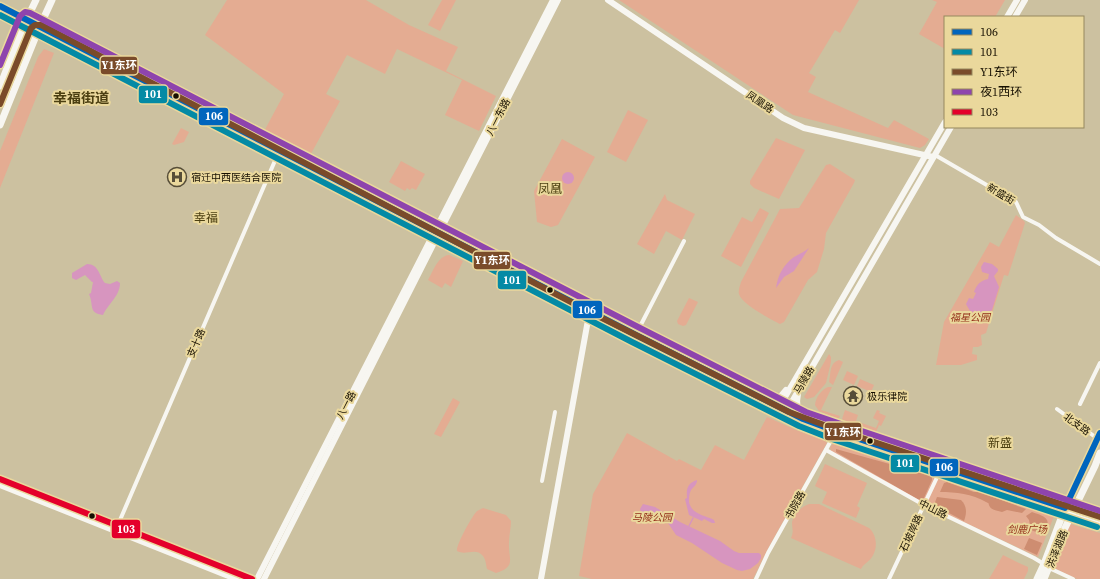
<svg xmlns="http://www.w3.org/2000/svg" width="1100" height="579" font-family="'Source Serif 4','Noto Sans SC',serif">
  <rect width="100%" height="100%" fill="#ccc1a0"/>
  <g fill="#e4ac92">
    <path d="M227 0H366L409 25 458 47 446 71 496 96 479 131 445 115 462 80 397 49 385 74 347 55 326 94 340 101 307 161 261 137 284 94 205 35Z"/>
    <path d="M442 0H456L440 31 428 25Z"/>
    <path d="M619 0H859L840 33 835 30 809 73 816 77 808 92 888 128 894 120 929 139 925 145 920 148 793 115Z"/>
    <path d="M932 0H1005L995 17H945V49L919 34 937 2Z"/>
    <path d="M44 49 54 53 0 188V151L38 57Z"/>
    <path d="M628 110 648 120 626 162 607 152Z"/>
    <path d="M181 128 189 132 184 142 174 145 172 144Z"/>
    <path d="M776 138 805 150 779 199 754 188 750 184V181Z"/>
    <path d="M562 139 595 157 558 225 551 227 537 222 534 191Z"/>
    <path d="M401 161 425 174 416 190 412 188 410 190 407 188 405 191 389 182Z"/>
    <path d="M830 164 855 180 854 183 826 233 824 249 817 272 808 280 784 322 780 324C771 319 742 305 739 294 738 290 740 286 741 282L780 209 799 208 826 165Z"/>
    <path d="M665 194 667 200 695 214 682 240 666 231 654 254 637 244Z"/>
    <path d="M760 208 769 213 741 267 721 256 742 217 752 222Z"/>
    <path d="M1016 215 1024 221 1025 223 1008 276 1004 275 986 333 981 335 982 345 978 347H973L972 354 977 355V360L961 365H936L944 322 990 242 999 247Z"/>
    <path d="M449 255 463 261 451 287 445 283 442 288 428 280C433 271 438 256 449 255Z"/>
    <path d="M689 298 698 302 686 325 683 326 678 324 677 321Z"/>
    <path d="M829 354 831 357V362L826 383 814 397 807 399 804 397Z"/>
    <path d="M839 360 843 362 833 385 829 382C831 374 829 363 839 360Z"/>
    <path d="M847 371 858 376 854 385 843 380Z"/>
    <path d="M860 379 874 385 871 392 857 386Z"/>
    <path d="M828 387H832L821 410 840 416 838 419 819 411 815 405C816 397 821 390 828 387Z"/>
    <path d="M453 398 460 402 441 437 434 434Z"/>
    <path d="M845 410 858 415 856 421 876 428 879 421 873 418 877 410 880 411 879 413 886 416 881 426 879 425 876 432 865 430 857 425 848 423 842 419Z"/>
    <path d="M767 417 796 430 825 440 827 443 770 545 753 579H592L579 576 593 494 627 433 677 461 679 459 701 470 715 445 744 460Z"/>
    <path d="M841 420 845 424 857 426 864 430 863 434 839 426Z"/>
    <path d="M834 443 1054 516 1038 557 921 502 831 451 830 447Z"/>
    <path d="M825 464 867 483 857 506 860 508 856 518 822 503 827 492 815 486Z"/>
    <path d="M809 504H819L869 528C877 535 878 548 872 557 868 563 864 563 861 569L791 538C794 531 792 529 792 522 794 513 801 507 809 504Z"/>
    <path d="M483 508 506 515 511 521C511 528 509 535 509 543 508 558 517 567 496 573L487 569C486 565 486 560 483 556 476 547 466 556 457 551 456 545 472 516 477 511 479 510 481 509 483 508Z"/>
    <path d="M1070 524 1100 533V579H1077L1054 568 1053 565Z"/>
    <path d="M1003 555 1019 563 1017 567 1019 563 1028 567V571L1024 579H989Z"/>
  </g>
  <g fill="#ce8d71">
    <path d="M836 449 929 475 932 477V480L924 498 919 500 836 452Z"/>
    <path d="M947 482 974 492H979L1026 509 1022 513 1007 510 1002 512C998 511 992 510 990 507 987 502 991 505 986 502 972 494 956 492 940 492L944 483Z"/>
    <path d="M937 497 961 500C967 506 967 513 964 521L934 505Z"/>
    <path d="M1032 512C1047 517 1052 519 1044 535L1031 530 1029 520 1026 516Z"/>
    <path d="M1029 538 1042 543 1037 555 1024 549Z"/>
  </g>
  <g fill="#d795bf">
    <circle cx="568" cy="178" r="6"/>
    <path d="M809 248 794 271 784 277 776 288C778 275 783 265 794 257 799 254 804 252 809 248Z"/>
    <path d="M984 262 992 264 998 269V271L994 276 999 287 992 310 982 316 970 311 966 304 969 298 973 299 976 293 974 292C977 284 980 281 988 279L989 274 982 272 981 267Z"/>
    <path d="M87 264C99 264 99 276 105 283L110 284 117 281 120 283C120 296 108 304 103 315 88 313 94 305 89 294L91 293 93 282H92L85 275 76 280 72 278V273Z"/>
    <path d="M697 480C697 485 694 486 691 490 689 494 689 498 689 502 692 515 705 515 714 520L715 523H712L704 519 702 521 689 515 685 499 687 498C686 488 688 483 697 480Z"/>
    <path d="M643 504 655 507 680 522 720 541 734 551 739 553H759L761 555V558L758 563 750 569 742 571 737 570 722 563 692 543 676 535 668 523 661 520H655L650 516 642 515 640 509Z"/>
  </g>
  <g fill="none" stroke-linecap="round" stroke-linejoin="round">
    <path stroke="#d795bf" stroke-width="1.5" d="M689 526 693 518"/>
    <g stroke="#f7f6f1" stroke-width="4">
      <path d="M935 155 1016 202 1023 217 1039 225 1056 238 1100 264"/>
      <path d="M632 342 684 241"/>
      <path d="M1080 404 1100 363"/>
      <path d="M1057 409 1098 439"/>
      <path d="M826 450 924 505 1034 558 1044 564"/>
      <path d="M542 481 555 412"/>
      <path d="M117 527 277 156"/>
      <path d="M1049 568 1073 579"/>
      <path d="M756 579 768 553 833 437"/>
      <path d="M889 579 940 471"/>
    </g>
    <g stroke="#f7f6f1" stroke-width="6">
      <path d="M608 0 783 118 804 128 933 157"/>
      <path d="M0 6 636 335 803 419 835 431 1100 519"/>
      <path d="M0 13 474 259 588 320 786 419 832 437 997 492 1100 525"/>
      <path d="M1007 17 1017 0"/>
      <path d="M1015 17 1025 0"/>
      <path d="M798 394C796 403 797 410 802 417"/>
      <path d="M768 399 774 400 781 396 786 390"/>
      <path d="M778 409 945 122"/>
      <path d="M786 412 951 127"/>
      <path d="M0 479 252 579"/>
      <path d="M0 485 236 579"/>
      <path d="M257 579 553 0"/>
      <path d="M264 579 439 233 558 0"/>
      <path d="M541 579 588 320"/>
    </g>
    <g stroke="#f7f6f1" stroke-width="7">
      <path d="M0 86 24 25 36 0"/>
      <path d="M0 125 40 26 52 0"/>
      <path d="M1037 579 1044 564 1065 508 1100 433"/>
      <path d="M1044 579 1065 528 1095 466 1100 453"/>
    </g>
    <defs>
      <path id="bus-1" d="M0 6 636 335 803 419 835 431 1065 508 1100 433"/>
      <path id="bus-2" d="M0 15 632 342 799 426 832 439 1097 527"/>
      <path id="bus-3" d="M0 104 31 28 35 25H41L592 313 789 412 835 429 1100 517"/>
      <path id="bus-4" d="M0 65 20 16 25 12 30 13 640 328 806 412 838 423 1100 511"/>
      <path id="bus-5" d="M0 479 252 579"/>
    </defs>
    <use href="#bus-1" stroke="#ead89c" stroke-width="9"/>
    <use href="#bus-2" stroke="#ead89c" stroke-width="9"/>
    <use href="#bus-3" stroke="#ead89c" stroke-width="9"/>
    <use href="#bus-4" stroke="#ead89c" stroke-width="9"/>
    <use href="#bus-5" stroke="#ead89c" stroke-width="9"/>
    <use href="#bus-1" stroke="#0065bd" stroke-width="6"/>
    <use href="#bus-2" stroke="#048aa5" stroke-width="6"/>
    <use href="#bus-3" stroke="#7a4b2a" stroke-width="6"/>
    <use href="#bus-4" stroke="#8e44ad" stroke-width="6"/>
    <use href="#bus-5" stroke="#e4002b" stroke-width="6"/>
  </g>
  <defs>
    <symbol id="hospital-ring" viewBox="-11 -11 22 22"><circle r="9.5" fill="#ead89c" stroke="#564d38" stroke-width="1.5"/><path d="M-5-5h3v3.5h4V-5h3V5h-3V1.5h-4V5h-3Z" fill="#564d38"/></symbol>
    <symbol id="temple-ring" viewBox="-11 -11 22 22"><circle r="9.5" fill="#ead89c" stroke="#564d38" stroke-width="1.5"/><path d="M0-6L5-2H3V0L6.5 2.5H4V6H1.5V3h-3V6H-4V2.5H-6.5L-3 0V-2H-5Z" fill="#564d38"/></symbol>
  </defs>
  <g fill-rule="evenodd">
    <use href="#hospital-ring" x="166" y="166" width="22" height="22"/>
    <use href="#temple-ring" x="842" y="385" width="22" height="22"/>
  </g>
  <g fill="#160f00" stroke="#ead89c" stroke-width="1.5">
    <circle cx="176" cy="96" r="3.5"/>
    <circle cx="550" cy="290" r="3.5"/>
    <circle cx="870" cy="441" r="3.5"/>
    <circle cx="92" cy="516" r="3.5"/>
  </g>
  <g text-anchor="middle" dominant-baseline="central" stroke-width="4" stroke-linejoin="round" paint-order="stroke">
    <g font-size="10" fill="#160f00" stroke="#ead89c">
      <text transform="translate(760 102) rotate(34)">凤凰路</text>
      <text transform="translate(498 117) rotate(-63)">八一东路</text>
      <text transform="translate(1001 194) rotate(31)">新盛街</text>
      <text transform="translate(196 343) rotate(-67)">支十路</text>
      <text transform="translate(804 380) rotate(-60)">马陵路</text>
      <text transform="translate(346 405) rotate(-63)">八一路</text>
      <text transform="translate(1077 424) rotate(36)">北支路</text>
      <text transform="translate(795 505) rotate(-61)">书院路</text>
      <text transform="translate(933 509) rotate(26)">中山路</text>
      <text transform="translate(911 533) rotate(-65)">石坡岸路</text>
      <text transform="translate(1057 549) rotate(-68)">洪泽湖路</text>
    </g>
    <g font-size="10" fill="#160f00" stroke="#ead89c" text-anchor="start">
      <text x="191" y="177">宿迁中西医结合医院</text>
      <text x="867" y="396">极乐律院</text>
    </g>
    <g font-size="10" font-style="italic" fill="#932e19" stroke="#ead89c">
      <text x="970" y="317">福星公园</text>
      <text x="652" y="517">马陵公园</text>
      <text x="1027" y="529">剑鹿广场</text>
    </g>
    <g font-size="12" fill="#4b3f11" stroke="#ead89c">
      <text x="550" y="189">凤凰</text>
      <text x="206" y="218">幸福</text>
      <text x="1000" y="443">新盛</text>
    </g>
    <g font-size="14" font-weight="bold" fill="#4b3f11" stroke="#ead89c">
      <text x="81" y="98">幸福街道</text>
    </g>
  </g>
  <g stroke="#ead89c" stroke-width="1.5">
    <rect x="100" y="56" width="38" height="19" rx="4" fill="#7a4b2a"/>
    <rect x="138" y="85" width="30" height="19" rx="4" fill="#048aa5"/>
    <rect x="198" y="107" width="31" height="19" rx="4" fill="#0065bd"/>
    <rect x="473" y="251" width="38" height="19" rx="4" fill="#7a4b2a"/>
    <rect x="497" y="270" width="30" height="20" rx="4" fill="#048aa5"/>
    <rect x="572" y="300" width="31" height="19" rx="4" fill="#0065bd"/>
    <rect x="824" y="422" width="38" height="19" rx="4" fill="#7a4b2a"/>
    <rect x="890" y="454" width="30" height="19" rx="4" fill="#048aa5"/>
    <rect x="929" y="458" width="30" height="19" rx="4" fill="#0065bd"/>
    <rect x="111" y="519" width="30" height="20" rx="4" fill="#e4002b"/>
  </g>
  <g font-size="11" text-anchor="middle" font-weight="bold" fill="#fff">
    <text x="119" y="69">Y1东环</text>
    <text x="153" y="98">101</text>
    <text x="214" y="120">106</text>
    <text x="492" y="264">Y1东环</text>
    <text x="512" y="284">101</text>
    <text x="587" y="314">106</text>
    <text x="843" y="436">Y1东环</text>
    <text x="905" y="467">101</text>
    <text x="944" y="471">106</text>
    <text x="126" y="533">103</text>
  </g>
  <rect x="944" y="16" width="140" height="112" fill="#ead89c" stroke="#95885e"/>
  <rect x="952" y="29" width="20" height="6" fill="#0065bd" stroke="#95885e"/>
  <text x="980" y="36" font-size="12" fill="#160f00">106</text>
  <rect x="952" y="49" width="20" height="6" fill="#048aa5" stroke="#95885e"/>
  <text x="980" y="56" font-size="12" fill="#160f00">101</text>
  <rect x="952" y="69" width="20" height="6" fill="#7a4b2a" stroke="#95885e"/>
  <text x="980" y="76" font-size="12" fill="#160f00">Y1东环</text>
  <rect x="952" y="89" width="20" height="6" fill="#8e44ad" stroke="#95885e"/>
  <text x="980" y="96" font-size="12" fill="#160f00">夜1西环</text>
  <rect x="952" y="109" width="20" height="6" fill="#e4002b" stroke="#95885e"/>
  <text x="980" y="116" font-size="12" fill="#160f00">103</text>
</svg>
